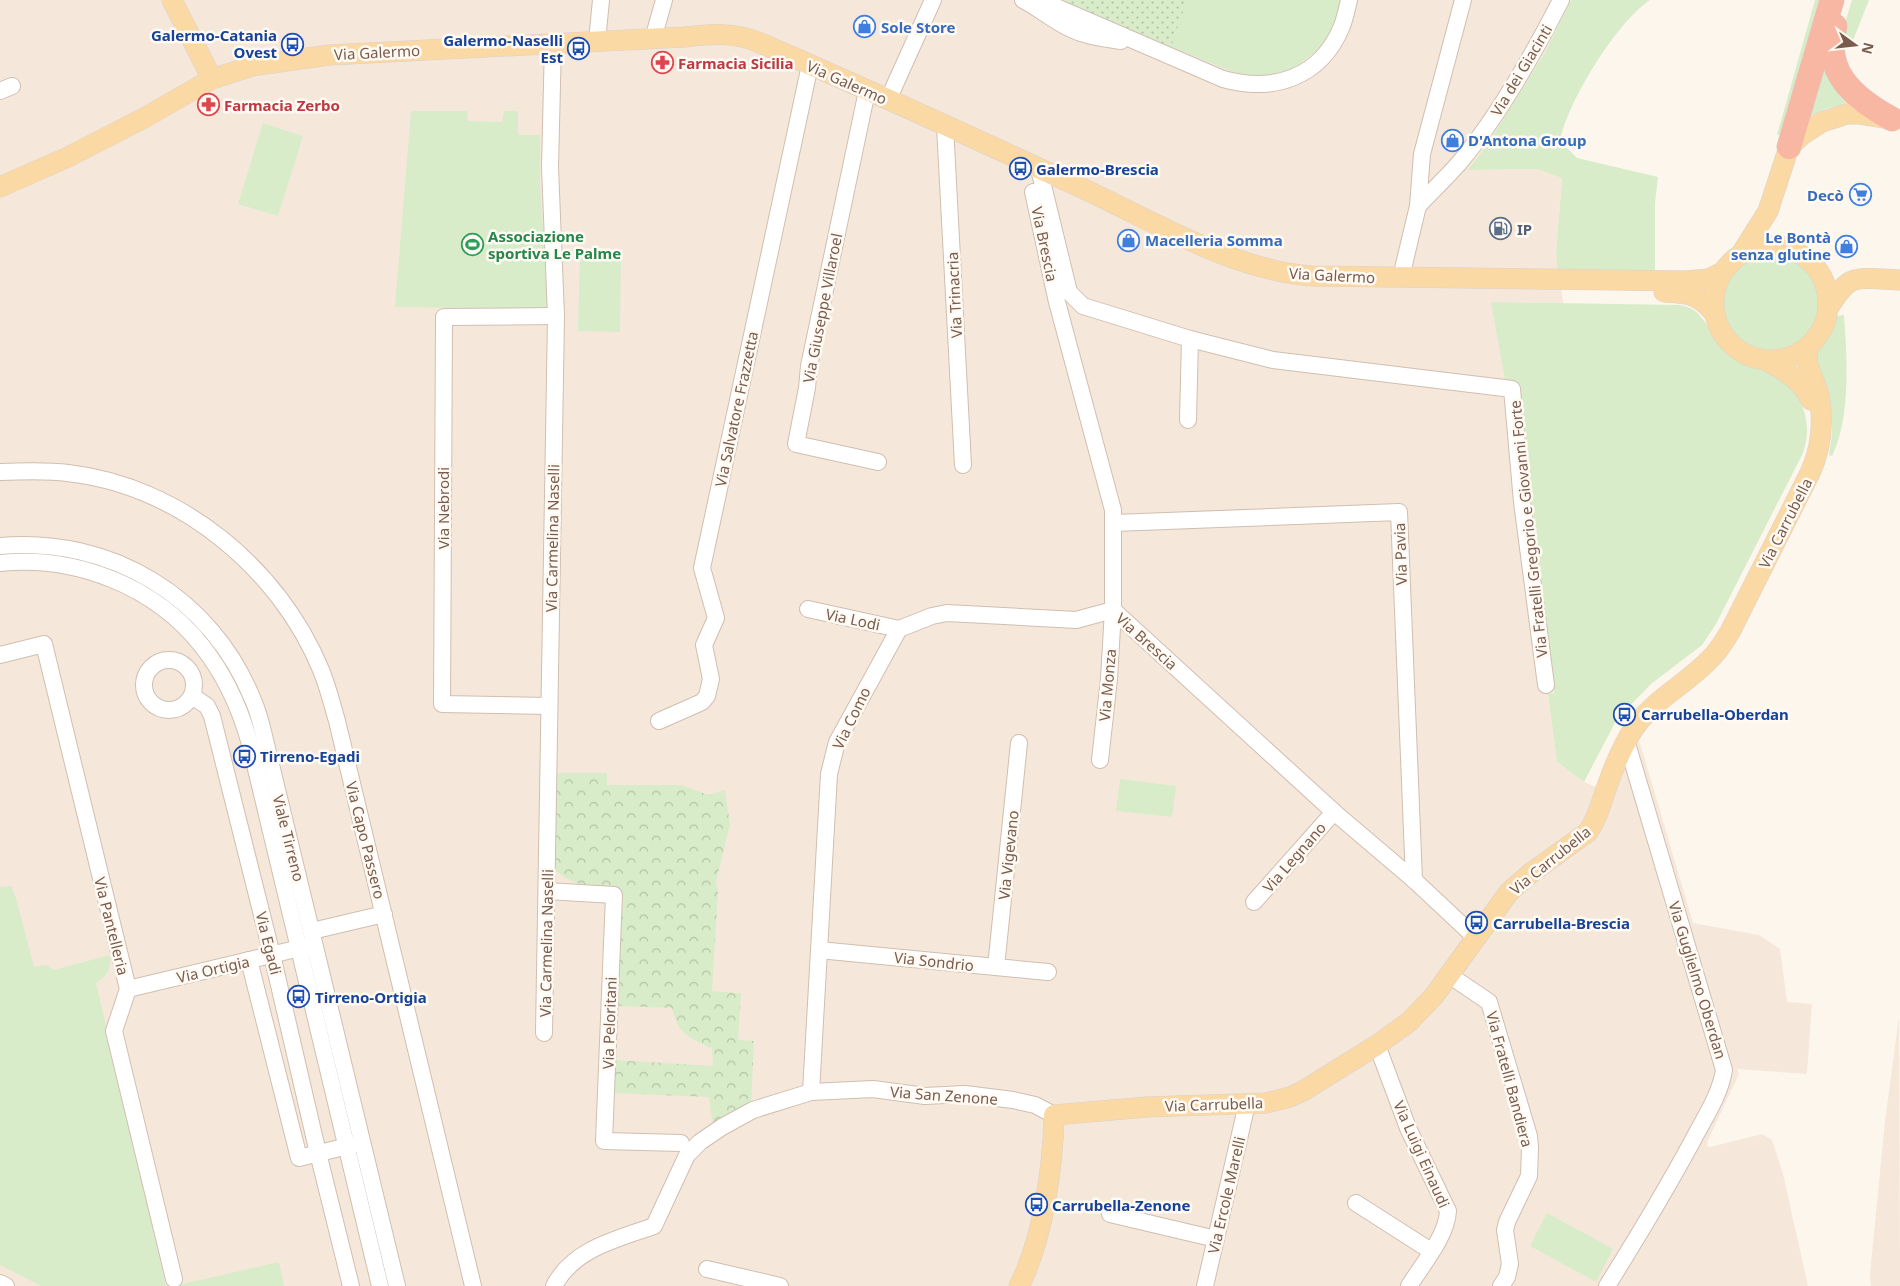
<svg xmlns="http://www.w3.org/2000/svg" width="1900" height="1286" font-family="'Noto Sans',sans-serif">
  <defs>
    <pattern id="forest-crowns" width="20" height="18" patternUnits="userSpaceOnUse" patternTransform="scale(1.25)"><rect width="20" height="18" fill="#d8ecc9"/><path d="M2 6a3 3 0 1 1 6 0M12 15a3 3 0 1 1 6 0" fill="none" stroke="#b4c2a5"/></pattern>
    <pattern id="park-dots" width="8" height="8" patternUnits="userSpaceOnUse" patternTransform="scale(1.25)"><rect width="8" height="8" fill="#d8ecc9"/><path d="M2 2h.1M6 6h.1" fill="none" stroke="#b4c2a5" stroke-width="1.8" stroke-linecap="round"/></pattern>
  </defs>
  <rect width="100%" height="100%" fill="#fdf6ec"/>
  <g fill="#f5e8da">
    <path d="M0 0H1187L1293 69 1315 52 1342 0H1571L1544 54 1486 146 1469 170 1538 169 1562 177 1556 253 1563 303 1492 302 1520 384 1531 526 1554 694H1548L1557 762 1584 782 1599 788 1626 740 1640 743 1693 923 1759 935 1780 949 1787 1002 1812 1004 1807 1074 1737 1069 1739 1074 1708 1140 1707 1146 1710 1147 1762 1134 1772 1140 1783 1174 1808 1286H0Z"/>
    <path d="M1899 1017 1900 1286H1871L1870 1274 1885 1121Z"/>
  </g>
  <g fill="#d8ecc9">
    <path d="M1131 0H1342L1335 22 1326 40 1315 52 1293 69 1259 77 1233 72 1122 27Z"/>
    <path d="M1571 0H1650C1616 23 1568 101 1560 141L1577 158 1658 177 1655 203V273L1558 275 1556 253 1562 178 1538 169 1468 170 1486 146 1544 54Z"/>
    <path d="M1815 0H1822L1785 133 1777 135Z"/>
    <path d="M1852 0H1869L1852 43 1840 39Z"/>
    <path d="M1823 65 1840 96 1847 104 1826 109 1809 117Z"/>
    <path d="M411 111H467L468 121 502 122 504 111H518V135H540V182L548 309 395 307Z"/>
    <path d="M263 123 303 136 278 216 238 204Z"/>
    <circle cx="1772" cy="303" r="51"/>
    <path d="M580 253 621 254 620 332 578 331Z"/>
    <path d="M1491 302 1680 305C1700 308 1705 323 1716 339 1721 347 1730 355 1738 361 1751 367 1766 370 1778 377 1804 392 1813 427 1803 453L1716 624 1702 645 1651 684 1617 719 1584 782 1557 762 1548 694H1554L1531 526 1520 384 1505 380Z"/>
    <path d="M1844 315C1847 357 1851 418 1832 456L1829 455 1832 434 1831 409 1814 366 1816 350 1830 336 1837 316Z"/>
    <path d="M1120 779 1176 786 1172 817 1116 811Z"/>
    <path d="M11 886 16 898 34 967 46 965 54 970 110 955C112 968 107 977 96 983L166 1286H41L0 1265V887Z"/>
    <path d="M1547 1213 1613 1249 1596 1282 1530 1246Z"/>
    <path d="M279 1262 284 1286H174Z"/>
  </g>
  <path fill="url(#forest-crowns)" d="M557 773H607V785H681L709 795 725 790 730 825 716 882 718 892 712 991 741 993 738 1040 754 1041 751 1106 713 1128 709 1097 613 1093 615 1060 713 1066 712 1049C688 1036 679 1036 672 1008L618 1006 623 893 619 888C592 887 577 888 555 870Z"/>
  <path fill="url(#park-dots)" d="M1056 0H1187L1171 47Z"/>
  <g fill="none" stroke-linecap="round" stroke-linejoin="round">
    <defs>
      <g id="minor">
        <path d="M1023 0C1040 9 1054 21 1071 29 1087 37 1104 38 1121 41"/>
        <path d="M1040 0 1223 79C1273 93 1321 78 1342 26 1345 18 1347 9 1349 0"/>
        <path d="M653 39 664 0"/>
        <path d="M597 41 601 0"/>
        <path d="M0 91 12 86"/>
        <path d="M867 91 809 366 807 388 796 444 878 462"/>
        <path d="M888 100 933 0"/>
        <path d="M945 126 963 465"/>
        <path d="M1039 169 1069 292 1083 306 1190 339 1273 360 1512 389 1522 502 1546 685"/>
        <path d="M1033 192 1057 302 1113 510V610L1109 679 1100 760"/>
        <path d="M1418 206C1432 191 1447 177 1460 162 1498 116 1534 53 1561 0"/>
        <path d="M1401 277 1418 206 1422 154 1463 0"/>
        <path d="M1188 420 1190 339"/>
        <path d="M0 472C23 471 46 470 68 473 180 486 279 568 321 670 328 687 332 704 337 721L473 1286"/>
        <path d="M1114 523 1399 512 1414 880"/>
        <path d="M0 546C110 536 212 597 253 700 259 713 262 727 265 740L397 1286"/>
        <path d="M0 563C75 555 155 586 202 646 225 675 240 708 250 744L380 1286"/>
        <path d="M808 609 899 629"/>
        <path d="M1113 610 1334 812 1414 880 1476 938"/>
        <path d="M0 655 44 644 128 989 114 1031 174 1279"/>
        <circle cx="169" cy="685" r="25"/>
        <path d="M192 696 207 706 212 716 272 955 318 1153 351 1286"/>
        <path d="M549 706 442 704 444 317 556 316"/>
        <path d="M659 721 702 702 707 696 711 679 704 645 716 618 702 568 810 65"/>
        <path d="M547 891 614 895 604 1141 681 1143"/>
        <path d="M1254 902 1334 812"/>
        <path d="M312 931 384 914"/>
        <path d="M819 950 1048 972"/>
        <path d="M249 960 299 1158 356 1144"/>
        <path d="M996 967 1019 743"/>
        <path d="M1449 975 1489 1002 1529 1136 1530 1148 1529 1176 1507 1222 1505 1230 1510 1264 1507 1277 1501 1286"/>
        <path d="M128 989 308 946"/>
        <path d="M544 1033 556 316 550 167 553 43"/>
        <path d="M1377 1045 1408 1128 1448 1211C1447 1236 1422 1265 1409 1286"/>
        <path d="M811 1092 829 774 837 742 899 629 932 616 947 613 1076 620 1113 610"/>
        <path d="M1356 1203 1431 1251"/>
        <path d="M1110 1214 1216 1239"/>
        <path d="M707 1269 780 1286"/>
        <path d="M0 1283 6 1286"/>
        <path d="M554 1286C573 1249 617 1239 654 1226L687 1155 700 1142 722 1127 753 1110 811 1092 873 1089 925 1096 965 1094 1013 1100 1035 1105 1054 1115"/>
        <path d="M1205 1286 1247 1104"/>
        <path d="M1607 1286C1637 1238 1666 1190 1693 1140 1705 1117 1720 1095 1724 1070L1626 740"/>
      </g>
      <g id="major">
        <path d="M172 0 212 79"/>
        <path d="M0 187 68 157 144 118 212 79 252 66 329 55 685 37C710 34 733 32 758 42 867 89 976 139 1084 189 1154 222 1235 271 1312 276L1685 281 1709 279 1723 272"/>
        <circle cx="1771" cy="303" r="57"/>
        <path d="M1741 254 1768 211 1789 147 1802 135 1822 122 1847 114H1859L1889 119"/>
        <path d="M1664 292C1688 293 1699 294 1714 313"/>
        <path d="M1828 308C1834 300 1842 285 1852 281 1863 276 1887 280 1900 280"/>
        <path d="M1767 361C1786 371 1801 380 1811 400"/>
        <path d="M1019 1286C1043 1240 1053 1167 1054 1115L1147 1107 1266 1103 1290 1097 1303 1091 1377 1045 1409 1022 1434 996 1509 892 1531 873 1588 832C1597 819 1601 804 1606 789 1614 766 1623 743 1637 724 1657 698 1687 683 1709 660 1718 652 1724 641 1730 632L1810 473C1821 449 1824 423 1819 396 1815 377 1804 369 1808 347"/>
      </g>
      <g id="highway">
        <path d="M1835 26C1822 72 1855 99 1892 119"/>
        <path d="M1789 147 1832 0"/>
      </g>
    </defs>
    <use href="#minor" stroke="#d1beb0" stroke-width="18"/>
    <use href="#major" stroke="#dad1cd" stroke-width="21"/>
    <use href="#highway" stroke="#dad1cd" stroke-width="25"/>
    <use href="#minor" stroke="#fff" stroke-width="16"/>
    <use href="#major" stroke="#fbd9a5" stroke-width="20"/>
    <use href="#highway" stroke="#f7b7a3" stroke-width="24"/>
  </g>
  <defs>
    <symbol id="shop-ring" viewBox="-11 -11 22 22"><circle r="9.5" fill="#fffaf3" stroke="#3f7fe0" stroke-width="1.5"/><path d="M-5-2.5h2.3a2.7 3.5 0 0 1 5.4 0H5L5.5 6h-11ZM-1.5-2.5h3a1.5 2.3 0 0 0-3 0Z" fill="#3f7fe0"/></symbol>
    <symbol id="bus-ring" viewBox="-11 -11 22 22"><circle r="9.5" fill="#fffaf3" stroke="#1a4fb4" stroke-width="1.5"/><path d="M-5-6H5V4H4V6H2V4H-2V6H-4V4H-5ZM-3.5-4V0h7V-4ZM-3.5 1.2v1.5H-2V1.2ZM2 1.2v1.5H3.5V1.2Z" fill="#1a4fb4"/></symbol>
    <symbol id="pharmacy-ring" viewBox="-11 -11 22 22"><circle r="9.5" fill="#fffaf3" stroke="#e0444e" stroke-width="1.5"/><path d="M-2-6h4v4h4v4h-4v4h-4v-4h-4v-4h4Z" fill="#e0444e"/></symbol>
    <symbol id="supermarket-ring" viewBox="-11 -11 22 22"><circle r="9.5" fill="#fffaf3" stroke="#3f7fe0" stroke-width="1.5"/><path d="M-6-5.5h2.5l.6 2H6L4.5 2H-2.5L-4.4-4H-6ZM-1.5 3.2a1.3 1.3 0 1 0 .1 0ZM3 3.2a1.3 1.3 0 1 0 .1 0Z" fill="#3f7fe0"/></symbol>
    <symbol id="fuel-ring" viewBox="-11 -11 22 22"><circle r="9.5" fill="#fffaf3" stroke="#5c6f8a" stroke-width="1.5"/><path d="M-5.5-6h7V0h2V4h1.3V-2.5L3-4.5l.8-.8L6-3V5H2.5V1h-1V6h-7ZM-4.2-4.7v3.2H.2V-4.7Z" fill="#5c6f8a"/></symbol>
    <symbol id="stadium-ring" viewBox="-11 -11 22 22"><circle r="9.5" fill="#fffaf3" stroke="#2e9e5b" stroke-width="1.5"/><path d="M0-5a6.5 5 0 1 0 0 10a6.5 5 0 1 0 0-10ZM-3.5-1.8h7v3.6h-7Z" fill="#2e9e5b"/></symbol>
  </defs>
  <g fill-rule="evenodd">
    <use href="#shop-ring" x="852" y="14" width="25" height="25"/>
    <use href="#bus-ring" x="280" y="32" width="25" height="25"/>
    <use href="#bus-ring" x="566" y="36" width="25" height="25"/>
    <use href="#pharmacy-ring" x="650" y="50" width="25" height="25"/>
    <use href="#pharmacy-ring" x="196" y="92" width="25" height="25"/>
    <use href="#shop-ring" x="1440" y="128" width="25" height="25"/>
    <use href="#bus-ring" x="1008" y="156" width="25" height="25"/>
    <use href="#supermarket-ring" x="1848" y="182" width="25" height="25"/>
    <use href="#fuel-ring" x="1488" y="216" width="25" height="25"/>
    <use href="#shop-ring" x="1116" y="228" width="25" height="25"/>
    <use href="#stadium-ring" x="460" y="232" width="25" height="25"/>
    <use href="#shop-ring" x="1834" y="234" width="25" height="25"/>
    <use href="#bus-ring" x="1612" y="702" width="25" height="25"/>
    <use href="#bus-ring" x="232" y="744" width="25" height="25"/>
    <use href="#bus-ring" x="1464" y="910" width="25" height="25"/>
    <use href="#bus-ring" x="286" y="984" width="25" height="25"/>
    <use href="#bus-ring" x="1024" y="1192" width="25" height="25"/>
  </g>
  <g text-anchor="middle" dominant-baseline="central" stroke-width="5" stroke-linejoin="round" paint-order="stroke">
    <g font-size="15" font-weight="bold" fill="#366cbe" stroke="#fffaf3" text-anchor="start">
      <text x="881" y="27">Sole Store</text>
      <text x="1468" y="140">D'Antona Group</text>
      <text x="1844" y="195" text-anchor="end">Decò</text>
      <text x="1831" y="237" text-anchor="end">Le Bontà<tspan x="1831" dy="17">senza glutine</tspan></text>
      <text x="1145" y="240">Macelleria Somma</text>
    </g>
    <g font-size="15" font-weight="bold" fill="#164399" stroke="#fffaf3" text-anchor="start">
      <text x="277" y="35" text-anchor="end">Galermo-Catania<tspan x="277" dy="17">Ovest</tspan></text>
      <text x="563" y="40" text-anchor="end">Galermo-Naselli<tspan x="563" dy="17">Est</tspan></text>
      <text x="1036" y="169">Galermo-Brescia</text>
      <text x="1641" y="714">Carrubella-Oberdan</text>
      <text x="260" y="756">Tirreno-Egadi</text>
      <text x="1493" y="923">Carrubella-Brescia</text>
      <text x="315" y="997">Tirreno-Ortigia</text>
      <text x="1052" y="1205">Carrubella-Zenone</text>
    </g>
    <g font-size="15" fill="#7a5c4d" stroke="#fffaf3">
      <text transform="translate(377 52) rotate(-3)">Via Galermo</text>
      <text transform="translate(1521 70) rotate(-59)">Via dei Giacinti</text>
      <text transform="translate(847 82) rotate(24)">Via Galermo</text>
      <text transform="translate(1045 244) rotate(78)">Via Brescia</text>
      <text transform="translate(1332 275) rotate(3)">Via Galermo</text>
      <text transform="translate(954 295) rotate(-93)">Via Trinacria</text>
      <text transform="translate(822 308) rotate(-79)">Via Giuseppe Villaroel</text>
      <text transform="translate(736 409) rotate(-78)">Via Salvatore Frazzetta</text>
      <text transform="translate(443 508) rotate(-90)">Via Nebrodi</text>
      <text transform="translate(1785 523) rotate(-63)">Via Carrubella</text>
      <text transform="translate(1528 529) rotate(-96)">Via Fratelli Gregorio e Giovanni Forte</text>
      <text transform="translate(552 538) rotate(-89)">Via Carmelina Naselli</text>
      <text transform="translate(1400 554) rotate(-92)">Via Pavia</text>
      <text transform="translate(853 619) rotate(12)">Via Lodi</text>
      <text transform="translate(1147 641) rotate(42)">Via Brescia</text>
      <text transform="translate(1107 685) rotate(-85)">Via Monza</text>
      <text transform="translate(851 718) rotate(-64)">Via Como</text>
      <text transform="translate(289 838) rotate(76)">Viale Tirreno</text>
      <text transform="translate(366 840) rotate(76)">Via Capo Passero</text>
      <text transform="translate(1008 855) rotate(-84)">Via Vigevano</text>
      <text transform="translate(1294 857) rotate(-49)">Via Legnano</text>
      <text transform="translate(1550 860) rotate(-39)">Via Carrubella</text>
      <text transform="translate(112 926) rotate(76)">Via Pantelleria</text>
      <text transform="translate(269 943) rotate(76)">Via Egadi</text>
      <text transform="translate(546 943) rotate(-89)">Via Carmelina Naselli</text>
      <text transform="translate(934 961) rotate(6)">Via Sondrio</text>
      <text transform="translate(213 969) rotate(-13)">Via Ortigia</text>
      <text transform="translate(1698 980) rotate(73)">Via Guglielmo Oberdan</text>
      <text transform="translate(609 1023) rotate(-88)">Via Peloritani</text>
      <text transform="translate(1510 1079) rotate(75)">Via Fratelli Bandiera</text>
      <text transform="translate(944 1095) rotate(4)">Via San Zenone</text>
      <text transform="translate(1214 1104) rotate(-2)">Via Carrubella</text>
      <text transform="translate(1422 1154) rotate(66)">Via Luigi Einaudi</text>
      <text transform="translate(1226 1195) rotate(-77)">Via Ercole Marelli</text>
    </g>
    <g font-size="15" font-weight="bold" fill="#be3a42" stroke="#fffaf3" text-anchor="start">
      <text x="678" y="63">Farmacia Sicilia</text>
      <text x="224" y="105">Farmacia Zerbo</text>
    </g>
    <g font-size="15" font-weight="bold" fill="#4e5e75" stroke="#fffaf3" text-anchor="start">
      <text x="1517" y="229">IP</text>
    </g>
    <g font-size="15" font-weight="bold" fill="#27864d" stroke="#fffaf3" text-anchor="start">
      <text x="488" y="236">Associazione<tspan x="488" dy="17">sportiva Le Palme</tspan></text>
    </g>
  </g>
  <g transform="translate(1855 45) rotate(105)" stroke="#fffaf3" stroke-width="4" paint-order="stroke">
  <path d="M0-4L9 19L0 12L-9 19Z" fill="#7a5c4d"/>
  <text y="-8" font-size="14" font-weight="bold" text-anchor="middle" fill="#7a5c4d">N</text>
  </g>
</svg>
